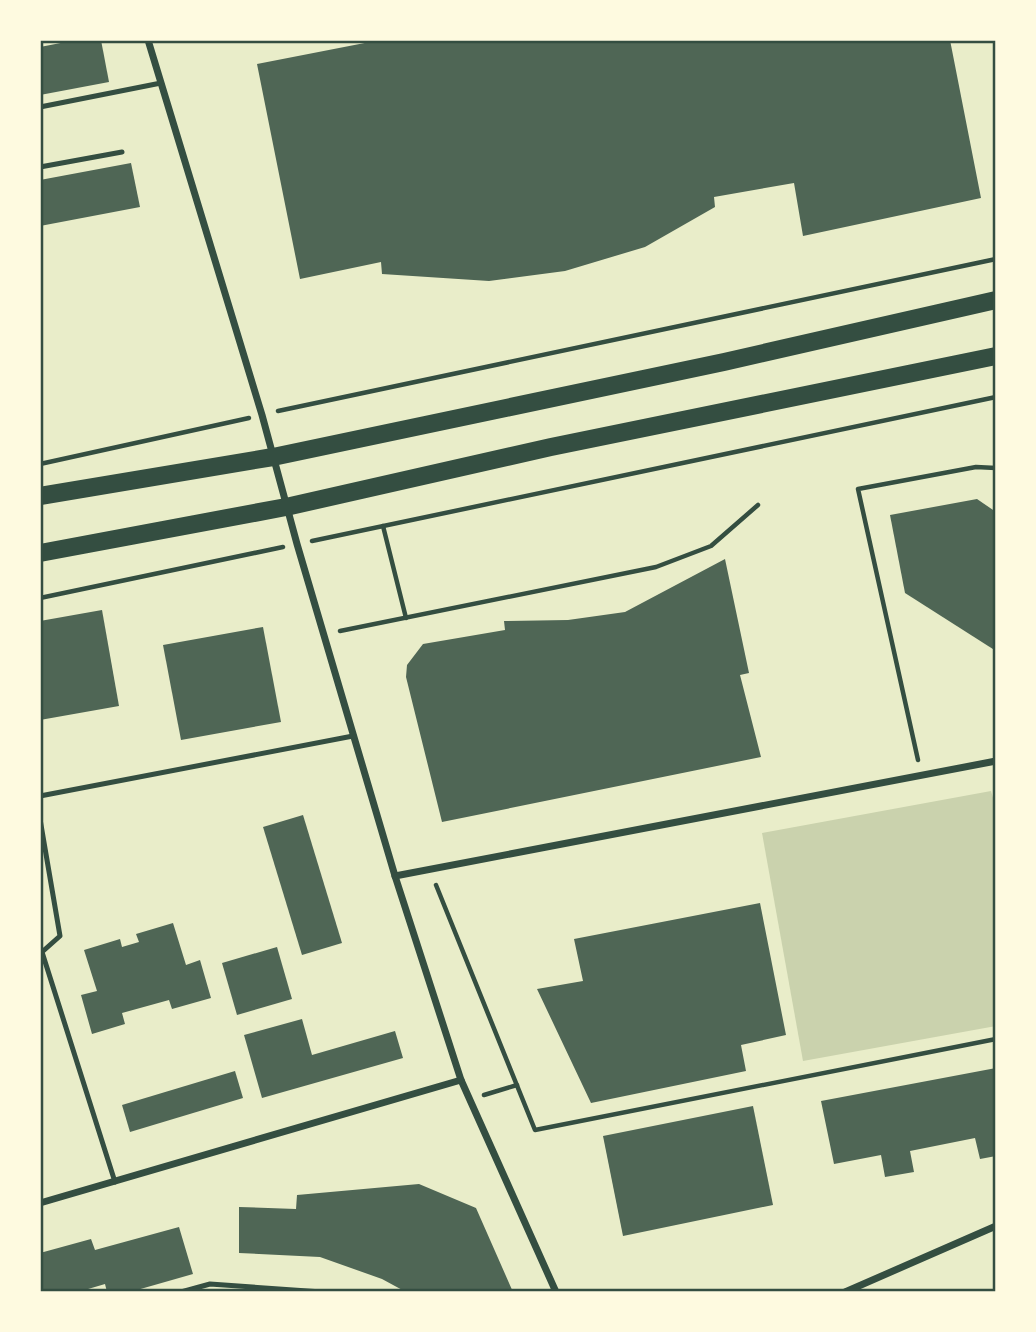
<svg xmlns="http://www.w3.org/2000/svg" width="1036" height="1332" font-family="'Varela Round',sans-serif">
  <rect width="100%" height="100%" fill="#e9edc9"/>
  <path fill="#cad2ad" d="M991 791 996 808V1026L803 1061 762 833Z"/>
  <g fill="#4f6655">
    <path d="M76 40H101L109 82 40 95V47Z"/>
    <path d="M380 40H950L981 198 803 236 794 183 714 197 715 207 645 247 565 271 489 281 382 274 381 262 300 279 257 64Z"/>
    <path d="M131 163 140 207 40 226V180Z"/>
    <path d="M977 499 996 512V651L905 593 890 515Z"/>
    <path d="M725 559 749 673 740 675 761 757 442 822 406 677 407 665 423 644 505 630 504 621 568 620 625 612Z"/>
    <path d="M102 610 119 706 40 720V621Z"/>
    <path d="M263 627 281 722 181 740 163 645Z"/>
    <path d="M303 815 342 943 302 955 263 827Z"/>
    <path d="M760 903 786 1035 741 1045 746 1071 591 1103 537 989 583 981 574 939Z"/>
    <path d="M173 923 186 965 200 960 211 998 172 1009 169 1000 122 1013 125 1024 92 1034 81 995 97 991 84 950 120 939 122 947 139 942 136 934Z"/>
    <path d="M277 947 292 999 237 1015 222 963Z"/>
    <path d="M302 1019 312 1055 395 1031 403 1058 262 1098 244 1035Z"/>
    <path d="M996 1068V1156L980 1159 975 1138 910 1151 914 1172 885 1177 881 1155 834 1164 821 1101Z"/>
    <path d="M235 1071 243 1098 130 1132 122 1105Z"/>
    <path d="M753 1106 773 1205 623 1236 603 1136Z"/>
    <path d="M419 1184 476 1208 513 1292H406L382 1279 320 1257 239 1253V1207L296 1209 297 1195Z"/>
    <path d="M179 1227 193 1274 130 1292H107L105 1284 78 1292H40V1253L91 1239 95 1250Z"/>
  </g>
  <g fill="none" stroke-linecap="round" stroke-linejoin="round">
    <g stroke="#344e41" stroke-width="4.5">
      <path d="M278 411 996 259"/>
      <path d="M40 464 249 418"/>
      <path d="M383 526 406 618"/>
      <path d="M312 541 996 397"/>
      <path d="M40 598 283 547"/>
      <path d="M340 631 656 567 711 546 758 505"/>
      <path d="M918 760 858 489 976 467 996 468"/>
      <path d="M436 885 535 1130 996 1039"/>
      <path d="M484 1095 517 1085"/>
    </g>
    <g stroke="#344e41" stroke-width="5">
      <path d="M40 107 161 83"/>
      <path d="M40 167 122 152"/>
      <path d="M40 796 353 736"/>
      <path d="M40 819 60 936 42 952 115 1182"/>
      <path d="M181 1292 210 1284 322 1292"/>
    </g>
    <g stroke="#344e41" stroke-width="7">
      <path d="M148 40 262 415 297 544 395 876 461 1080 556 1292"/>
      <path d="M395 876 996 761"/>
      <path d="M40 1203 461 1080"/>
      <path d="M845 1292 996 1226"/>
    </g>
    <g stroke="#344e41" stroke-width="18">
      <path d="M40 496 273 457 724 362 996 300"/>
      <path d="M40 553 286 507 551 447 996 356"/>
    </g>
  </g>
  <rect width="1036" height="1332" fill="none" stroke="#fefae0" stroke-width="84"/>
  <rect x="42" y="42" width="952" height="1248" fill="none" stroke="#344e41" stroke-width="2.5"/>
</svg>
